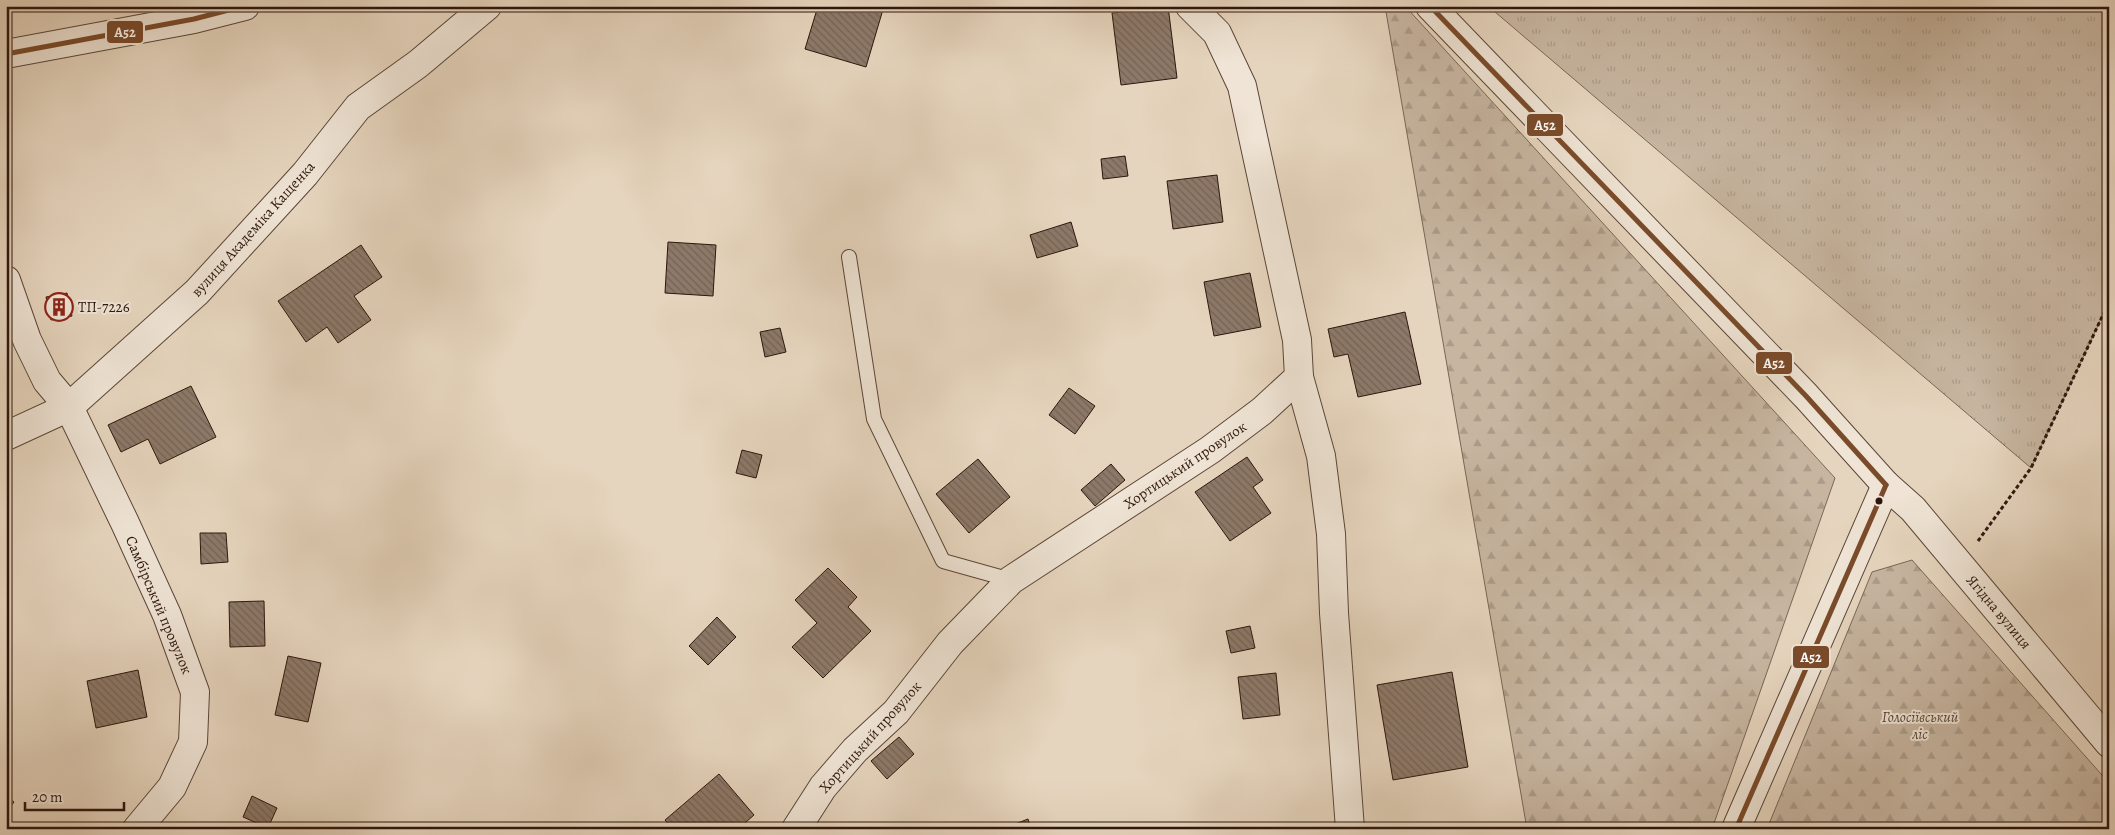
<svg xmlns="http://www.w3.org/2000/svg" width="2115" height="835" font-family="Alegreya,serif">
  <defs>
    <pattern id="grass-tufts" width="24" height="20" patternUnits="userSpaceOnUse" patternTransform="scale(1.25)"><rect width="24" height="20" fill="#c7b5a0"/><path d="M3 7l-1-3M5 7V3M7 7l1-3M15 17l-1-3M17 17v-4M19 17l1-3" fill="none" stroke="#ab9b89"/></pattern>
    <pattern id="forest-firs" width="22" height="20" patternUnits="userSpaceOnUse" patternTransform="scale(1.25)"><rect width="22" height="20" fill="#c7b5a0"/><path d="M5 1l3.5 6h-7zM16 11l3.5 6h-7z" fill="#ab9b89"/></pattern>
    <pattern id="building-back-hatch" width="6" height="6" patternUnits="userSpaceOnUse" patternTransform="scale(1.25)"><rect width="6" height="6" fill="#8d7969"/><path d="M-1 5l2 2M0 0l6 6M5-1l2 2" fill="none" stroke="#746255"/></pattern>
  </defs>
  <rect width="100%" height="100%" fill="#e6d5be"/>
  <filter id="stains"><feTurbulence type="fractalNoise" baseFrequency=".004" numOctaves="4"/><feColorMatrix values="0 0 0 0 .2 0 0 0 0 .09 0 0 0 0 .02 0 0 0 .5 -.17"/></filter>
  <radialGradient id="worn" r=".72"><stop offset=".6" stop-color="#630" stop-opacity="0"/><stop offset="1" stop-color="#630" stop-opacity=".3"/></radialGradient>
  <path fill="url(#grass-tufts)" stroke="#7a6656" d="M1488 6H2109V302L2031 468Z"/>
  <g fill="url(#forest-firs)" stroke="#7a6656">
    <path d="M1385 6H1405L1835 478 1712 829H1527Z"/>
    <path d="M1912 560 2109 783V829H1767L1872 572Z"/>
  </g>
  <g fill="url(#building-back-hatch)" stroke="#2d160d">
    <path d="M818 6H884L866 67 805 49Z"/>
    <path d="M1168 6 1177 78 1121 85 1112 13Z"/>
    <path d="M1125 156 1128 176 1103 179 1101 159Z"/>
    <path d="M1217 175 1223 222 1173 229 1167 181Z"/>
    <path d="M1071 222 1078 246 1037 258 1030 235Z"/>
    <path d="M668 242 716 245 713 296 665 293Z"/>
    <path d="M361 245 382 277 354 296 371 320 338 343 327 327 306 342 278 301Z"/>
    <path d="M1250 273 1261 327 1214 336 1204 282Z"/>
    <path d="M67 293 72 316 51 320 46 297Z"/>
    <path d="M1405 312 1421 384 1358 397 1348 354 1334 357 1328 329Z"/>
    <path d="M780 328 786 352 765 357 760 332Z"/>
    <path d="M191 386 216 437 160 464 148 439 121 452 108 425Z"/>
    <path d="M1069 388 1095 406 1075 434 1049 415Z"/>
    <path d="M742 450 762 455 756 478 736 473Z"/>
    <path d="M1247 457 1263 480 1253 487 1271 513 1230 541 1195 492Z"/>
    <path d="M978 459 1010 497 969 533 936 494Z"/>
    <path d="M1111 464 1125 480 1095 506 1081 490Z"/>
    <path d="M200 533H226L228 562 201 564Z"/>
    <path d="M828 568 857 597 848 607 871 631 823 678 792 647 817 623 795 600Z"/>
    <path d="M264 601 265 646 230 647 229 602Z"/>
    <path d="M717 617 736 637 708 665 689 646Z"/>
    <path d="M1250 626 1255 648 1231 653 1226 631Z"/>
    <path d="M288 656 321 663 308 722 275 715Z"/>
    <path d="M138 670 147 717 96 728 87 681Z"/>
    <path d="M1452 672 1468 767 1393 780 1377 685Z"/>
    <path d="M1276 673 1280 715 1243 719 1238 677Z"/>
    <path d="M899 737 914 754 887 779 871 761Z"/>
    <path d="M719 774 754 815 738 829H673L665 820Z"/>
    <path d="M6 796 14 802 6 813Z"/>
    <path d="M252 796 277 808 268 828 243 817Z"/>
    <path d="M1028 819 1031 829H1005V828Z"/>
  </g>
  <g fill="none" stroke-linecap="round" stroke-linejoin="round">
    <defs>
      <path id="lane" d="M849 257 874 419 943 561 1011 580"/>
      <g id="street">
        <path d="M1430 6 1806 396 1886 485 1913 509 2109 743"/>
        <path d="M6 54 194 19 245 6"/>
        <path d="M6 280 27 340 47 381 69 407 125 523 167 615 195 692 193 742 172 787 137 829"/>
        <path d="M1299 377 1321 456 1331 534 1334 613 1350 829"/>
        <path d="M6 436 69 407 197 292 305 174 358 107 418 64 487 6"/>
        <path d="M796 829 823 787 855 750 896 712 950 643 1011 580 1210 450 1262 411 1299 377 1297 340 1242 86 1217 33 1190 6"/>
        <path d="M1736 829 1886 485"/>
      </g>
    </defs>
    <use href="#lane" stroke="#5b4639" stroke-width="16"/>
    <use href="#street" stroke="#5b4639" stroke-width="30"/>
    <path stroke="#2d160d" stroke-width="3" stroke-dasharray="4 2.5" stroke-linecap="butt" d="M1978 541 2031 468 2109 302"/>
    <use href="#lane" stroke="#efe4d5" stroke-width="14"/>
    <use href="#street" stroke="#efe4d5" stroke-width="28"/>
    <defs>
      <g id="bus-1">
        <path d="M1430 6 1806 396 1886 485"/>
        <path d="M6 54 194 19 244 6"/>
        <path d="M1736 829 1886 485"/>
      </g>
    </defs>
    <use href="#bus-1" stroke="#efe4d5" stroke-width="9"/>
    <use href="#bus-1" stroke="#7a4b2a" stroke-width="5"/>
  </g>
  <defs>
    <symbol id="building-ring" viewBox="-11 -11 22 22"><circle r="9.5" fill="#efe4d5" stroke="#8f2418" stroke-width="1.5"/><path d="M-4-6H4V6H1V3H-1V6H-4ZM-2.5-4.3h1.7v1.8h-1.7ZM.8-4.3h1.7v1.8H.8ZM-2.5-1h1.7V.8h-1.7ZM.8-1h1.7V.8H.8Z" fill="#8f2418"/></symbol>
  </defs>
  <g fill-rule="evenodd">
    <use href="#building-ring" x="43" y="291" width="32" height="32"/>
  </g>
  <circle fill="#2d160d" stroke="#efe4d5" stroke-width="2" cx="1879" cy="501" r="4.5"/>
  <g text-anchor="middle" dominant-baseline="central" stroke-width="4" stroke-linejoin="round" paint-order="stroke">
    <g font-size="15" fill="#2d160d" stroke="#efe4d5">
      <text transform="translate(253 229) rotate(-48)">вулиця Академіка Кащенка</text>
      <text transform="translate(1185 465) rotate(-34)">Хортицький провулок</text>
      <text transform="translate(159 605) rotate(67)">Самбірський провулок</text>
      <text transform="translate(1999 612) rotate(50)">Ягідна вулиця</text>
      <text transform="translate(870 737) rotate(-48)">Хортицький провулок</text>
    </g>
    <g font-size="15" fill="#2d160d" stroke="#efe4d5" text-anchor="start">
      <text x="78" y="307">ТП-7226</text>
    </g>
    <g font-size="15" font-style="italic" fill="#5b4639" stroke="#efe4d5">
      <text x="1920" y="717">Голосіївський<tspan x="1920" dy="17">ліс</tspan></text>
    </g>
  </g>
  <g stroke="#efe4d5" stroke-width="2">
    <rect x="106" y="20" width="38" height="24" rx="5" fill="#7a4b2a"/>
    <rect x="1526" y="113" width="38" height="24" rx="5" fill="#7a4b2a"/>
    <rect x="1755" y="351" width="38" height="24" rx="5" fill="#7a4b2a"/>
    <rect x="1792" y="645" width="38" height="24" rx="5" fill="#7a4b2a"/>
  </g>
  <g font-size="14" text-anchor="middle" font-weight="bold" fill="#fff">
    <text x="125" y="37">А52</text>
    <text x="1545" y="130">А52</text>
    <text x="1774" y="368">А52</text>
    <text x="1811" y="662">А52</text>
  </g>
  <rect width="2115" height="835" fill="none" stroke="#e6d5be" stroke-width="25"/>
  <rect x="8" y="8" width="2100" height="820" fill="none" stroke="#2d160d" stroke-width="2.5"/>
  <rect x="12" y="12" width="2090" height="810" fill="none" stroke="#2d160d"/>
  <path d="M25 802v8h99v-8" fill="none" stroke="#2d160d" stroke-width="2.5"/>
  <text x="32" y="802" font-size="15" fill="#2d160d" stroke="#efe4d5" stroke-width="4" paint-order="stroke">20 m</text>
  <rect width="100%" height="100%" filter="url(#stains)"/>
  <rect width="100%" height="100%" fill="url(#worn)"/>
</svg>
